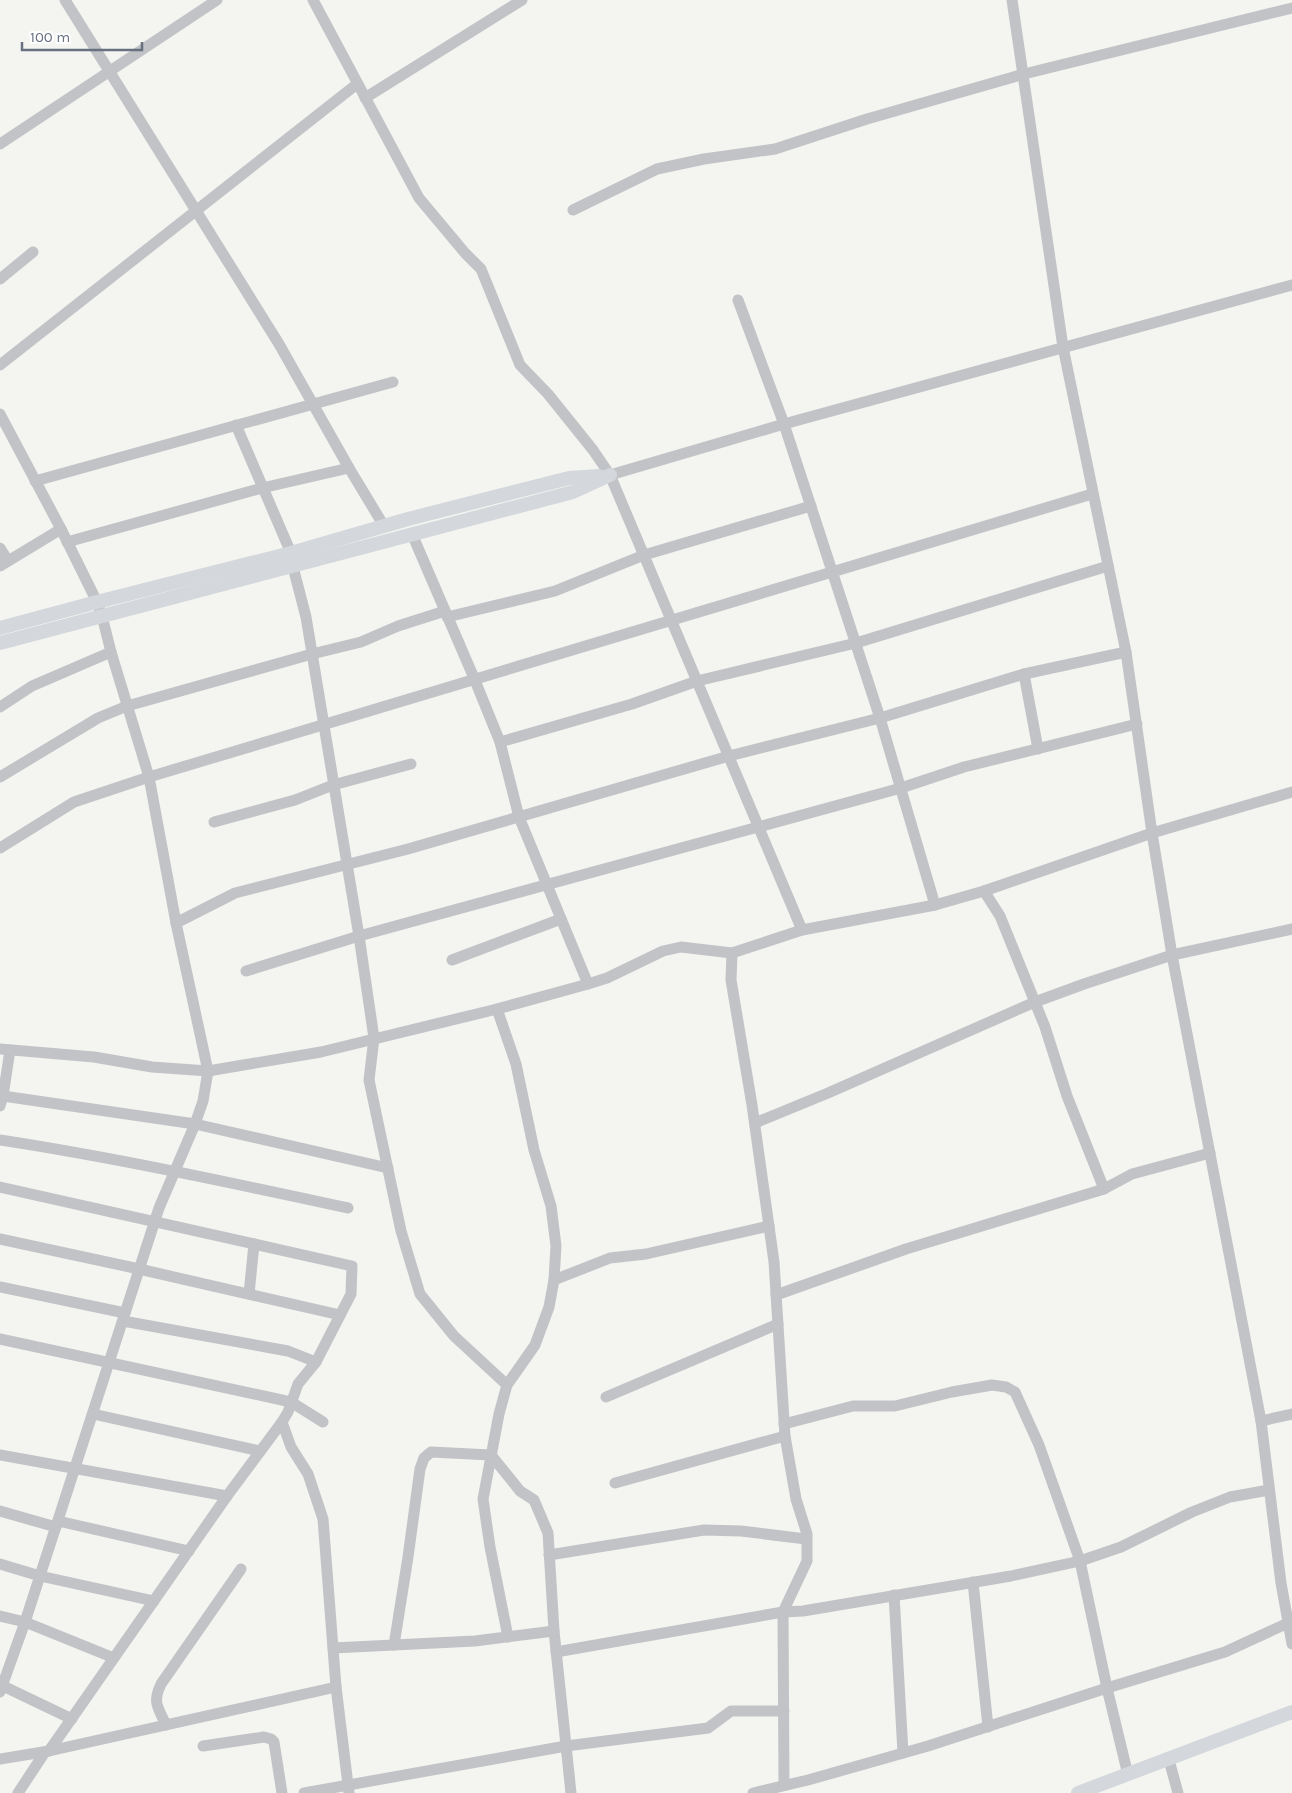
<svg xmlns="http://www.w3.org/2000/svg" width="1292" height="1793" font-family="Karla,sans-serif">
  <rect width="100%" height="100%" fill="#f4f5f1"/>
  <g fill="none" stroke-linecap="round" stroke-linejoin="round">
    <g stroke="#c1c3c6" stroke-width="11">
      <path d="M65 0 279 344 349 468 384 526"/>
      <path d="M313 0 419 198 465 253 481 269 520 365 548 394 593 450 610 475 802 930"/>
      <path d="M1012 0 1063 347 1126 652 1152 833 1172 955 1261 1421 1281 1583 1292 1644"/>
      <path d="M365 98 522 0"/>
      <path d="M0 144 217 0"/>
      <path d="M573 210 657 169 704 159 775 149 867 119 1024 74 1292 8"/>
      <path d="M0 279 33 252"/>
      <path d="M738 300 784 424 880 718 935 905"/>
      <path d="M0 365 357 84"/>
      <path d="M0 414 61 529 97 602 102 616 111 652 149 777 176 923 208 1071 203 1101 195 1124 159 1208 25 1622 0 1692"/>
      <path d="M236 425 291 553"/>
      <path d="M610 475 784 424 1292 285"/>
      <path d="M35 481 393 382"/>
      <path d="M412 534 474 678 500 742 519 817 588 984"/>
      <path d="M67 542 262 488 349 468"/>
      <path d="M0 548 8 561"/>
      <path d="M0 566 61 529"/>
      <path d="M293 567 306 617 359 936 374 1038 369 1080 401 1231 420 1294 454 1336 507 1385"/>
      <path d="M447 617 555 591 644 555 811 506"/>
      <path d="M1024 674 1038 749"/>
      <path d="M0 707 32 686 111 652"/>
      <path d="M500 742 632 704 697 681 856 643 1108 566"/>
      <path d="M0 777 98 718 127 706 312 654 361 642 398 626 445 611"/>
      <path d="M214 822 295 800 333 785 411 764"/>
      <path d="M0 848 74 802 149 777 1092 494"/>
      <path d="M984 891 1000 916 1045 1027 1067 1096 1104 1189"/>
      <path d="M176 923 235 893 408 849 729 756 880 718 1024 674 1126 652"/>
      <path d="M732 953 731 980 752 1105 774 1262 785 1436 796 1499 807 1534V1561L783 1612 784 1785"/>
      <path d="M452 960 561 919"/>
      <path d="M246 971 359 936 901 788 964 767 1137 724"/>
      <path d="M497 1009 516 1064 534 1150 551 1206 556 1246 554 1280 549 1307 535 1345 507 1385 499 1414 483 1499 490 1547 508 1637"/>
      <path d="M0 1049 94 1057 152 1067 208 1071 321 1052 497 1009 588 984 607 978 663 951 681 947 732 953 802 930 935 905 984 891 1152 833 1292 792"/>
      <path d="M3 1096 195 1124 388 1168"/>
      <path d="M0 1106 3 1096 10 1050"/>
      <path d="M755 1123 828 1093 1035 1002 1084 984 1172 955 1292 929"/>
      <path d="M0 1140C117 1158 232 1183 348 1208"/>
      <path d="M0 1187 352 1266 351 1294 316 1362 298 1384 288 1412 282 1422 291 1447 308 1474 323 1519 336 1687 349 1793"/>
      <path d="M0 1239 139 1269 340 1315"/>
      <path d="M554 1280 610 1258 646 1254 769 1226"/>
      <path d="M0 1287 125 1313"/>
      <path d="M249 1294 254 1244"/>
      <path d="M776 1295 906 1249 1104 1189 1132 1174 1210 1153"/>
      <path d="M123 1321 288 1351 316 1362"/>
      <path d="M0 1339 291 1402 323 1422"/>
      <path d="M606 1397 778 1324"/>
      <path d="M93 1414 260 1451"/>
      <path d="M1261 1421 1292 1414"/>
      <path d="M784 1424 853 1406H895L952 1392 992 1385 1006 1387 1015 1392 1039 1445 1080 1561 1107 1688 1128 1775"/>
      <path d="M0 1455 227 1496"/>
      <path d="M615 1483 785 1436"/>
      <path d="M0 1511 56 1527"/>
      <path d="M58 1521 189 1551"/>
      <path d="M549 1555 704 1530 741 1531 806 1539"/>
      <path d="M0 1564 40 1576 154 1601"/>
      <path d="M973 1582 988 1727"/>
      <path d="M894 1595 903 1753"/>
      <path d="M0 1616 25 1622 114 1658"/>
      <path d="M394 1645 408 1557 420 1469 424 1458 431 1452 491 1455 520 1491 534 1500 548 1533 554 1631 571 1793"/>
      <path d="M333 1648 475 1641 554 1631"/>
      <path d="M556 1652 783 1612 803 1611 1011 1576 1080 1561 1121 1547 1192 1512 1230 1497 1269 1490"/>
      <path d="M3 1686 72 1719"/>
      <path d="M166 1725C158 1707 152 1703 161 1684L241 1569"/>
      <path d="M203 1746 264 1737 271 1739 274 1742 282 1793"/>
      <path d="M49 1751 227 1496 282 1422"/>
      <path d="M0 1759 49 1751 336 1687"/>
      <path d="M1169 1760 1178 1793"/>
      <path d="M18 1793 45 1752"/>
      <path d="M304 1793 566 1746 708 1728 731 1711H784"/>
      <path d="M753 1793 808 1780 928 1746 1107 1688 1225 1652 1288 1623"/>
    </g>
    <g stroke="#d4d7db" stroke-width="14">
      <path d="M0 628 97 602 291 553 408 519 569 478 599 476"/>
      <path d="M0 643 573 492 610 475"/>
      <path d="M1078 1793 1292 1712"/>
    </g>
  </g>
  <path d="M22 42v8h120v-8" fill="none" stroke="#67717f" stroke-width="2.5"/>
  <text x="30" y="42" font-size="15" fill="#67717f" stroke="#ffffff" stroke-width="4" paint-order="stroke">100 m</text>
</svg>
